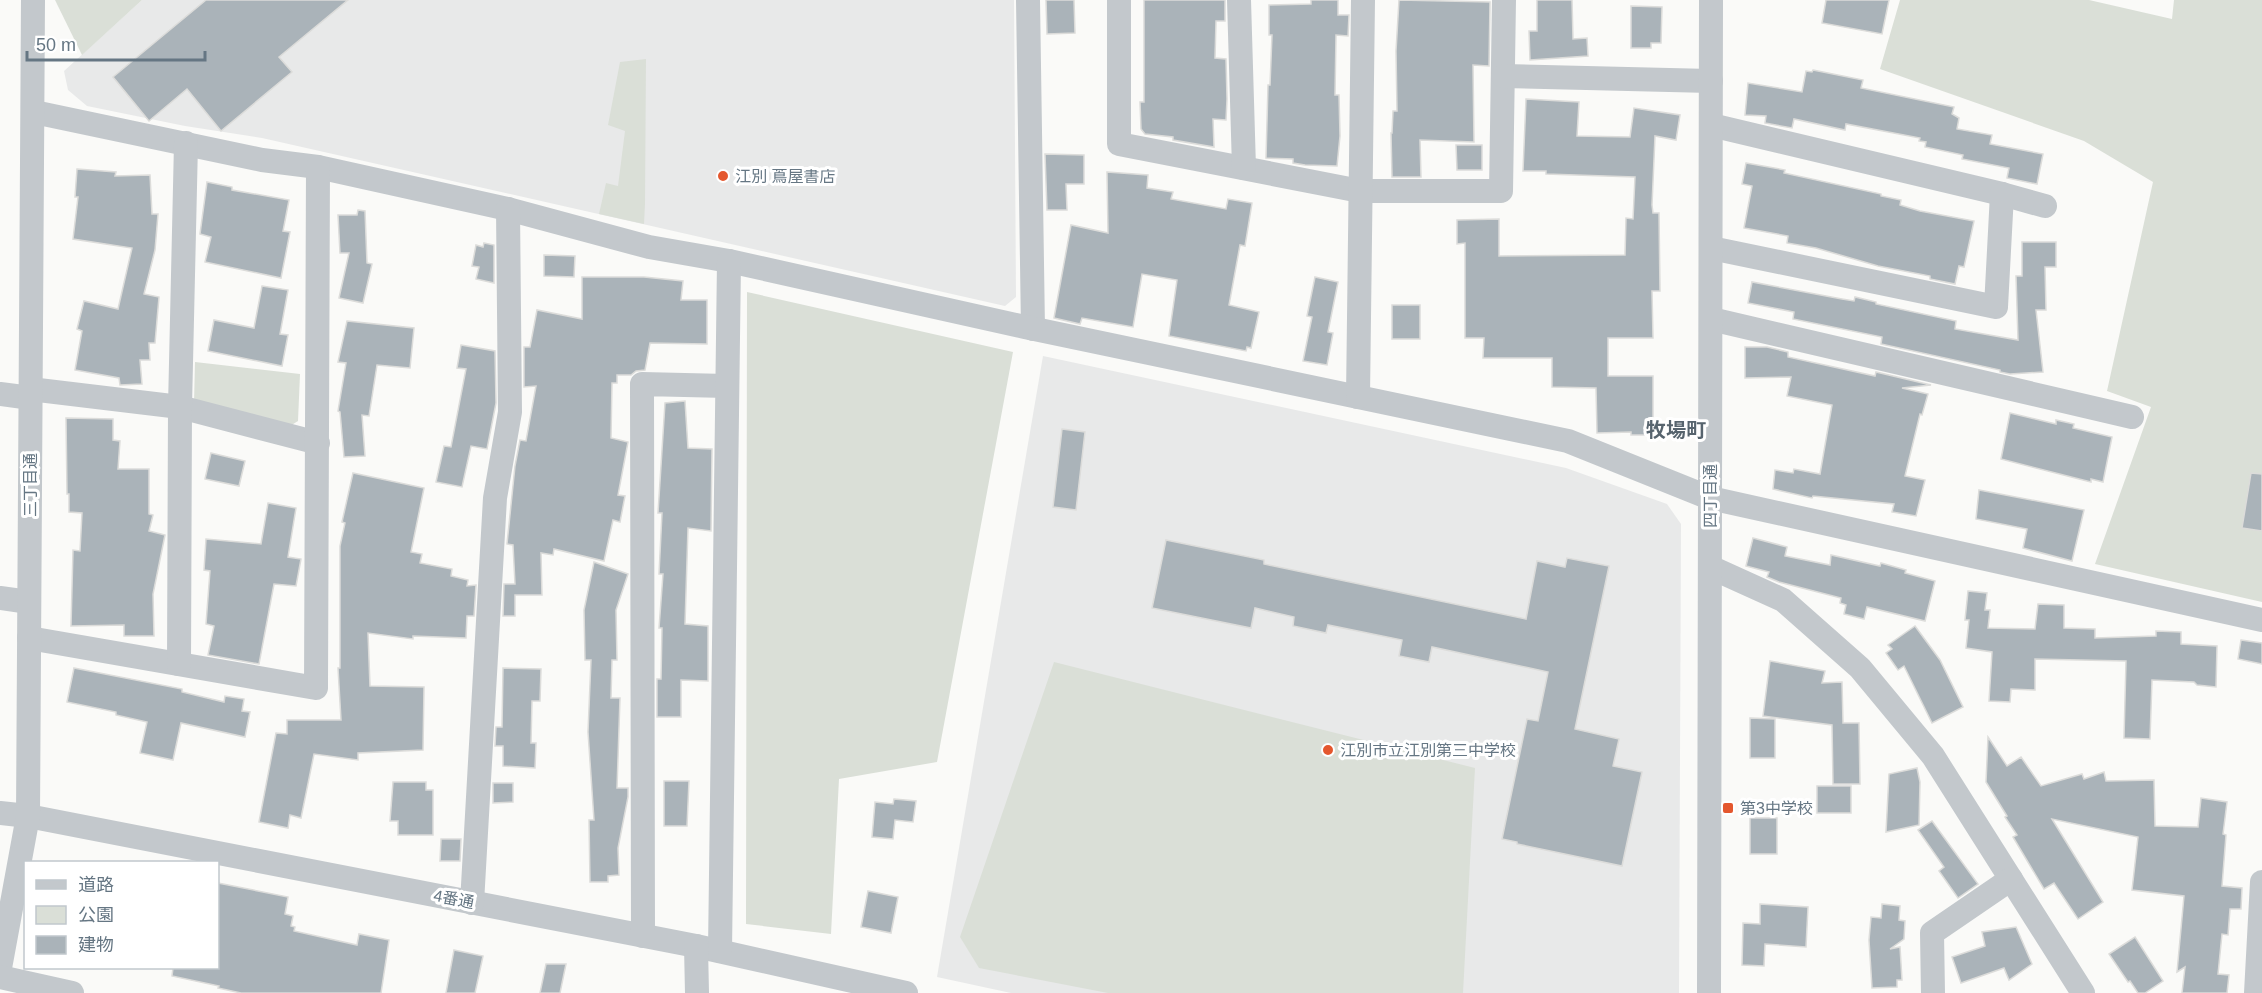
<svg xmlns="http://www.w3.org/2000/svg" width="2262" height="993" font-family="Helvetica,'Noto Sans JP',sans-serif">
  <rect width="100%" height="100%" fill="#fafaf8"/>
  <g fill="#e8e9e9">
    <path d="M142 0H1014L1016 297 1005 306 262 138 185 126 87 106 68 90 64 71Z"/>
    <path d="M1043 356 1566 468 1667 504 1681 524 1679 993H1011L937 977Z"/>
  </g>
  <g fill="#dadfd7">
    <path d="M55 0H142L82 55Z"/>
    <path d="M1900 0H2089L2172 19 2174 0H2262V602L2095 564 2151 407 2107 391 2153 182 2084 141 1880 69Z"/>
    <path d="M646 59 645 204 644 224 599 214 606 183 618 186 625 131 608 125 620 62Z"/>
    <path d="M747 292 1013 352 937 762 839 779 831 934 746 924Z"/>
    <path d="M195 362 300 374 298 421 290 426 194 403Z"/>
    <path d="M1054 662 1475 768 1463 993H1108L979 968 960 937Z"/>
  </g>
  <g fill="#aab3b9" stroke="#dcdcda" stroke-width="1.5">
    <path d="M206 0H348L279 57 292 72 221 131 187 89 149 121 113 77Z"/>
    <path d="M1046 0H1074L1075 33 1047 34Z"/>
    <path d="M1144 0H1225V21H1216L1215 58 1226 59 1227 99 1226 120 1213 119 1214 147 1173 140V137L1145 134 1141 129 1140 102H1144Z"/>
    <path d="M1311 0H1338V15H1349L1348 36 1336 35 1335 95H1339L1340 136 1337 166 1305 165 1293 163V159L1266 158 1268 85H1270L1272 35H1269V5L1311 4Z"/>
    <path d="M1399 0 1490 2 1489 66 1473 65 1474 142 1420 140 1421 177H1392L1391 133H1392L1393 111H1397L1396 51Z"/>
    <path d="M1537 0H1572L1573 39 1587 38 1588 56 1530 60 1529 31H1537Z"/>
    <path d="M1826 0H1889L1882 34 1822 23Z"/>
    <path d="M1631 6 1662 7 1661 43H1651V48H1631Z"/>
    <path d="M1813 70 1863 80 1861 88 1954 107 1952 114 1959 118 1957 129 1992 135 1990 144 2043 154 2037 184 2007 178 2009 168 1962 159 1963 155 1925 147 1926 142 1919 141 1920 138 1846 124 1845 130 1794 119 1792 128 1765 123 1766 116 1745 115 1748 83 1802 92 1806 71 1812 72Z"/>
    <path d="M1526 99 1579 102 1577 136 1630 137 1634 108 1680 115 1676 140 1655 136 1652 205 1653 213H1659L1660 291H1652L1653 338H1608V376H1653V435H1631V432L1597 433 1596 388 1552 387V358H1483L1484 338H1465V243L1457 244V220L1499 219V256L1625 255 1626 218 1633 219 1635 177 1546 174V171H1523Z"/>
    <path d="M1456 145H1482V170H1457Z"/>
    <path d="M1045 154 1084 155V184H1066L1067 210H1047Z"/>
    <path d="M1746 163 1785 170 1784 173 1881 194V196L1901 200 1900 205 1920 211 1974 221 1964 267 1959 266 1955 284 1930 279V276L1878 266 1816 248 1787 243 1788 236 1744 228 1752 186 1742 184Z"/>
    <path d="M77 169 116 172 115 176 150 175 152 214H158L155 250 144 294 159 297 155 343H149L150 360H140L142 384 120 385 119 378 75 370 82 331 77 329 84 301 118 309 132 248 73 239 78 197H75Z"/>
    <path d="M1107 172 1148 175 1147 188 1173 192 1171 199 1226 209 1228 199 1252 203 1245 246 1240 245 1229 305 1259 312 1251 348 1247 347 1246 351 1169 336 1177 280 1142 274 1133 327 1082 318 1080 324 1054 318 1071 225 1108 233Z"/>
    <path d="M207 182 232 187V190L289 200 283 231 290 232 281 278 205 262 211 237 200 234Z"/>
    <path d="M358 210 365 211 367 263 372 264 363 303 339 298 349 253H340L338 215H357Z"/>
    <path d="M2022 242H2056V267H2045L2046 310H2036L2043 372 2010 374 2000 372V370L1881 344 1882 337 1793 319 1794 312 1748 303 1752 282 1842 299 1854 301 1855 297 1876 302V304L1956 321 1955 329 2018 340 2016 276H2022Z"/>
    <path d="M484 243 494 245V283L476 279 479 267 472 266 476 245 483 247Z"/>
    <path d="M544 255 575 256 574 277 544 276Z"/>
    <path d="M582 277H644L683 281 681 300H707V344L650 343 645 370 636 371 631 375H617V383H612L611 438 628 442 618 495 625 496 620 522 613 520 604 561 554 549 553 555 541 553 542 595H515V616H503L504 584H515L513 545 507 544 515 466 520 440 526 441 536 386 524 387V347H530L537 310 582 319Z"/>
    <path d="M1315 277 1338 282 1328 332 1333 333 1327 365 1303 361 1312 317 1307 316Z"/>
    <path d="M262 286 288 290 280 334 288 335 282 366 208 351 214 320 254 328Z"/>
    <rect x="1392" y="305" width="28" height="34"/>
    <path d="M347 321 414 328 410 368 377 365 369 416 362 415 365 456 344 457 340 412 338 411 346 363 338 362Z"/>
    <path d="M461 345 495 351 496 403 487 449 471 446 462 487 436 482 444 446 451 447 466 369 457 368Z"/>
    <path d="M1745 347H1767L1788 352V357L1875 376 1876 372 1931 385 1902 388 1928 394 1922 415 1920 414 1905 476 1925 480 1916 516 1892 512 1894 504 1813 496 1812 498 1773 489 1775 470 1793 473 1794 469 1820 474 1832 405 1787 396 1791 377 1745 378Z"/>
    <path d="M685 401 688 448 712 449 711 531 688 528 685 624 708 626V681L681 680V717H657V679H661L662 628H659L663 574H659L662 513H658L665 403Z"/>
    <path d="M2010 413 2056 424V420L2074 424 2073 428 2112 437 2103 482 2091 479V482L2001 459Z"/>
    <path d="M66 418 113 419V440L120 441 118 469H149V514L153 515 149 531 165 535 153 594 154 636H124V625L71 626 73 550 80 551 82 513 69 512V494H67Z"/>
    <path d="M1062 429 1085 432 1076 510 1053 507Z"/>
    <path d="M211 453 245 461 239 486 205 479Z"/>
    <path d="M353 473 424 488 411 552 422 554 420 563 452 569 451 576 468 580 467 586 476 585 474 616H467L466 638 413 636V639L368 633 370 686 424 687 423 750 358 753V760L314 754 301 818 290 815 288 828 259 822 276 733 287 734V720H341L338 668H340V546L345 523 342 522Z"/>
    <path d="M2251 473 2262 474V531L2242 528Z"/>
    <path d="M1979 490 2084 510 2072 561 2023 548 2027 529 1976 519Z"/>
    <path d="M268 503 296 508 288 557 301 559 296 586 274 584 259 664 208 655 214 626 206 624 210 571 204 570 206 539 261 544Z"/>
    <path d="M1753 538 1787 547 1785 556 1830 565 1831 555 1880 566 1881 563 1906 570 1905 573 1935 581 1925 621 1867 607 1864 619 1844 614 1846 605 1840 603 1841 598 1779 582 1767 577 1769 572 1746 566Z"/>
    <path d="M1166 540 1264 560V564L1526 619 1537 561 1565 567 1567 558 1609 566 1575 729 1619 739 1613 766 1642 772 1622 866 1517 844V842L1502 839 1527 719 1538 721 1548 672 1432 647 1429 662 1399 656 1402 640 1328 625 1326 633 1293 626 1294 617 1255 608 1251 628 1152 608Z"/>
    <path d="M594 562 628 574 616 610 617 660H612L611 698H620L617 788H628V797L618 848 619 875 608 876V882H590L589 820H594L588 732 591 660H585L584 610Z"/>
    <path d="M1968 591 1987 593 1985 610H1990L1988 628 2035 629 2038 604 2064 605V628L2095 629V638L2156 636V631L2181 632V644L2217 646 2216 687 2197 685 2194 682 2152 680 2150 739 2124 738 2126 661 2035 659V690L2011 689 2010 702 1989 701 1992 652 1966 648 1969 620H1965Z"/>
    <path d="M1915 626 1940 660 1963 707 1932 723 1904 666 1898 670 1886 653 1892 649 1888 645Z"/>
    <path d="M2241 640 2262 643V664L2238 659Z"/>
    <path d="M1770 661 1825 671 1822 683 1842 682 1843 723H1859L1860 784H1833L1832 725 1763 716Z"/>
    <path d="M74 668 182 689V692L224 702 225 696 244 699 242 711 250 712 245 737 181 723 173 760 140 753 147 722 116 715V712L67 702Z"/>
    <path d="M503 668 541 669 540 701H532L531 743H536L535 768 503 766V746H495L496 727H502Z"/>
    <path d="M1750 718 1775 719V758H1750Z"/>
    <path d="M1988 737 2007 766 2021 757 2041 786 2082 774 2084 779 2104 772 2106 781 2154 780 2155 826 2198 827 2201 798 2227 802 2223 834 2226 835 2222 886 2242 888 2241 909H2230L2228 935 2222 934 2218 974 2229 975 2227 993H2182L2185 967 2177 972 2184 896 2132 890 2138 837 2052 819 2103 902 2078 919 2054 883 2044 889 2013 837 2017 835 2005 817 2007 816 1986 782Z"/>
    <path d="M1917 768 1920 782 1919 825 1886 832 1889 774Z"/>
    <path d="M664 781H689L687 826H664Z"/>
    <path d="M393 782H426V790H433V835H398V821H390Z"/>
    <path d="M493 783H513V802L493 803Z"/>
    <rect x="1817" y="786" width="34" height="27"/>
    <path d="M894 799 916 801 913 822 895 820 893 839 872 837 875 802 893 804Z"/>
    <rect x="1750" y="818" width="27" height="36"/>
    <path d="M1932 821 1978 884 1958 898 1939 871 1944 867 1918 830Z"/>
    <path d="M441 839H461L460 861H440Z"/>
    <path d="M218 883 288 897 285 914 293 916 291 926 295 927 294 931 357 945 359 934 389 940 381 993H241L218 988 219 986 172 976 173 968H218Z"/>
    <path d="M868 891 898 897 891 933 861 927Z"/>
    <path d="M1760 904 1808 907 1806 947 1765 944 1764 966 1742 965 1743 923 1760 924Z"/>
    <path d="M1882 904 1900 906 1899 920 1905 921 1904 939 1890 949 1900 947 1902 980H1897V987L1872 988 1869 940 1871 917 1881 918Z"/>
    <path d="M2016 927 2032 964 2009 980 2004 968 1961 983 1952 957 1985 946 1982 932Z"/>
    <path d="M2135 937 2163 981 2145 993H2138L2130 981 2128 982 2109 954Z"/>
    <path d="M454 950 483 956 475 993H446Z"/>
    <path d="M546 964H566L560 993H540Z"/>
  </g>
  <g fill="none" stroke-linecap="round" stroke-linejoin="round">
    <g stroke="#c3c8cc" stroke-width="24">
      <path d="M1028 0 1033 329"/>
      <path d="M1119 0V144L1360 191H1501L1504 0"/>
      <path d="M1239 0 1244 168"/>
      <path d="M1503 76 1711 81"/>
      <path d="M34 112 262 160 318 167 508 209 649 247 729 261 1025 327 1568 441 1710 498 2262 620"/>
      <path d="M1711 125 2002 194 2045 206"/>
      <path d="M1711 248 1996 307 2002 194"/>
      <path d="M1711 319 2132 417"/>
      <path d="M30 389 180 407 318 443"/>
      <path d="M0 394 31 398"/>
      <path d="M1358 397 1363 0"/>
      <path d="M1710 567 1783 600 1860 668 1933 756 2083 993"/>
      <path d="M0 598 29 602"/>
      <path d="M29 638 316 688 318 167"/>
      <path d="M179 664 180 407 186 143"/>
      <path d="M0 813 28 816 696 946 906 993"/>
      <path d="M472 903 495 498 510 412 508 209"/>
      <path d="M643 936 642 384 727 386"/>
      <path d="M696 946 697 993"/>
      <path d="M720 951 729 261"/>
      <path d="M0 968 28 816 33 0"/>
      <path d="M0 977 72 993"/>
      <path d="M1709 993 1711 0"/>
      <path d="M1933 993 1932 933 2011 879"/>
      <path d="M2256 993 2262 882"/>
    </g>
  </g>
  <g fill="#e4572e" stroke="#fff" stroke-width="2">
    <circle cx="723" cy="176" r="6"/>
    <circle cx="1328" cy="750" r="6"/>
    <rect x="1722" y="802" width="12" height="12" rx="3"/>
  </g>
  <g text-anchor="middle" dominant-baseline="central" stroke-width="6" stroke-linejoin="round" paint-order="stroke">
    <g font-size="16" fill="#657683" stroke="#fff" text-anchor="start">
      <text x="735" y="176">江別 蔦屋書店</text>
      <text x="1340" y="750">江別市立江別第三中学校</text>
      <text x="1740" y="808">第3中学校</text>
    </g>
    <g font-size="16" fill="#657683" stroke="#fff">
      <text transform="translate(30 485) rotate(-90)">三丁目通</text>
      <text transform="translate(1710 496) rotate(-90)">四丁目通</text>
      <text transform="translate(454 899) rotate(11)">4番通</text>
    </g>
    <g font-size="20" font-weight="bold" fill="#57646e" stroke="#fff">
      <text x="1676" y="430">牧場町</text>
    </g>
  </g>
  <rect x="24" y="861" width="195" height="108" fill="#ffffff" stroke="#c1c8cd" stroke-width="1.5"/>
  <rect x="36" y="880" width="30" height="9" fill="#c3c8cc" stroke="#c1c8cd" stroke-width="1.5"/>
  <text x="78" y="891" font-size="18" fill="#657683">道路</text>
  <rect x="36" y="906" width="30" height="18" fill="#dadfd7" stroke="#c1c8cd" stroke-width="1.5"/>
  <text x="78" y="921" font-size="18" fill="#657683">公園</text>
  <rect x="36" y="936" width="30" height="18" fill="#aab3b9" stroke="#c1c8cd" stroke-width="1.5"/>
  <text x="78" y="951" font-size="18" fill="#657683">建物</text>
  <path d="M27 51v9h178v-9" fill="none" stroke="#657683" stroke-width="3"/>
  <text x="36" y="51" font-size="18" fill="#657683" stroke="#ffffff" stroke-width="4.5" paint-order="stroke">50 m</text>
</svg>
